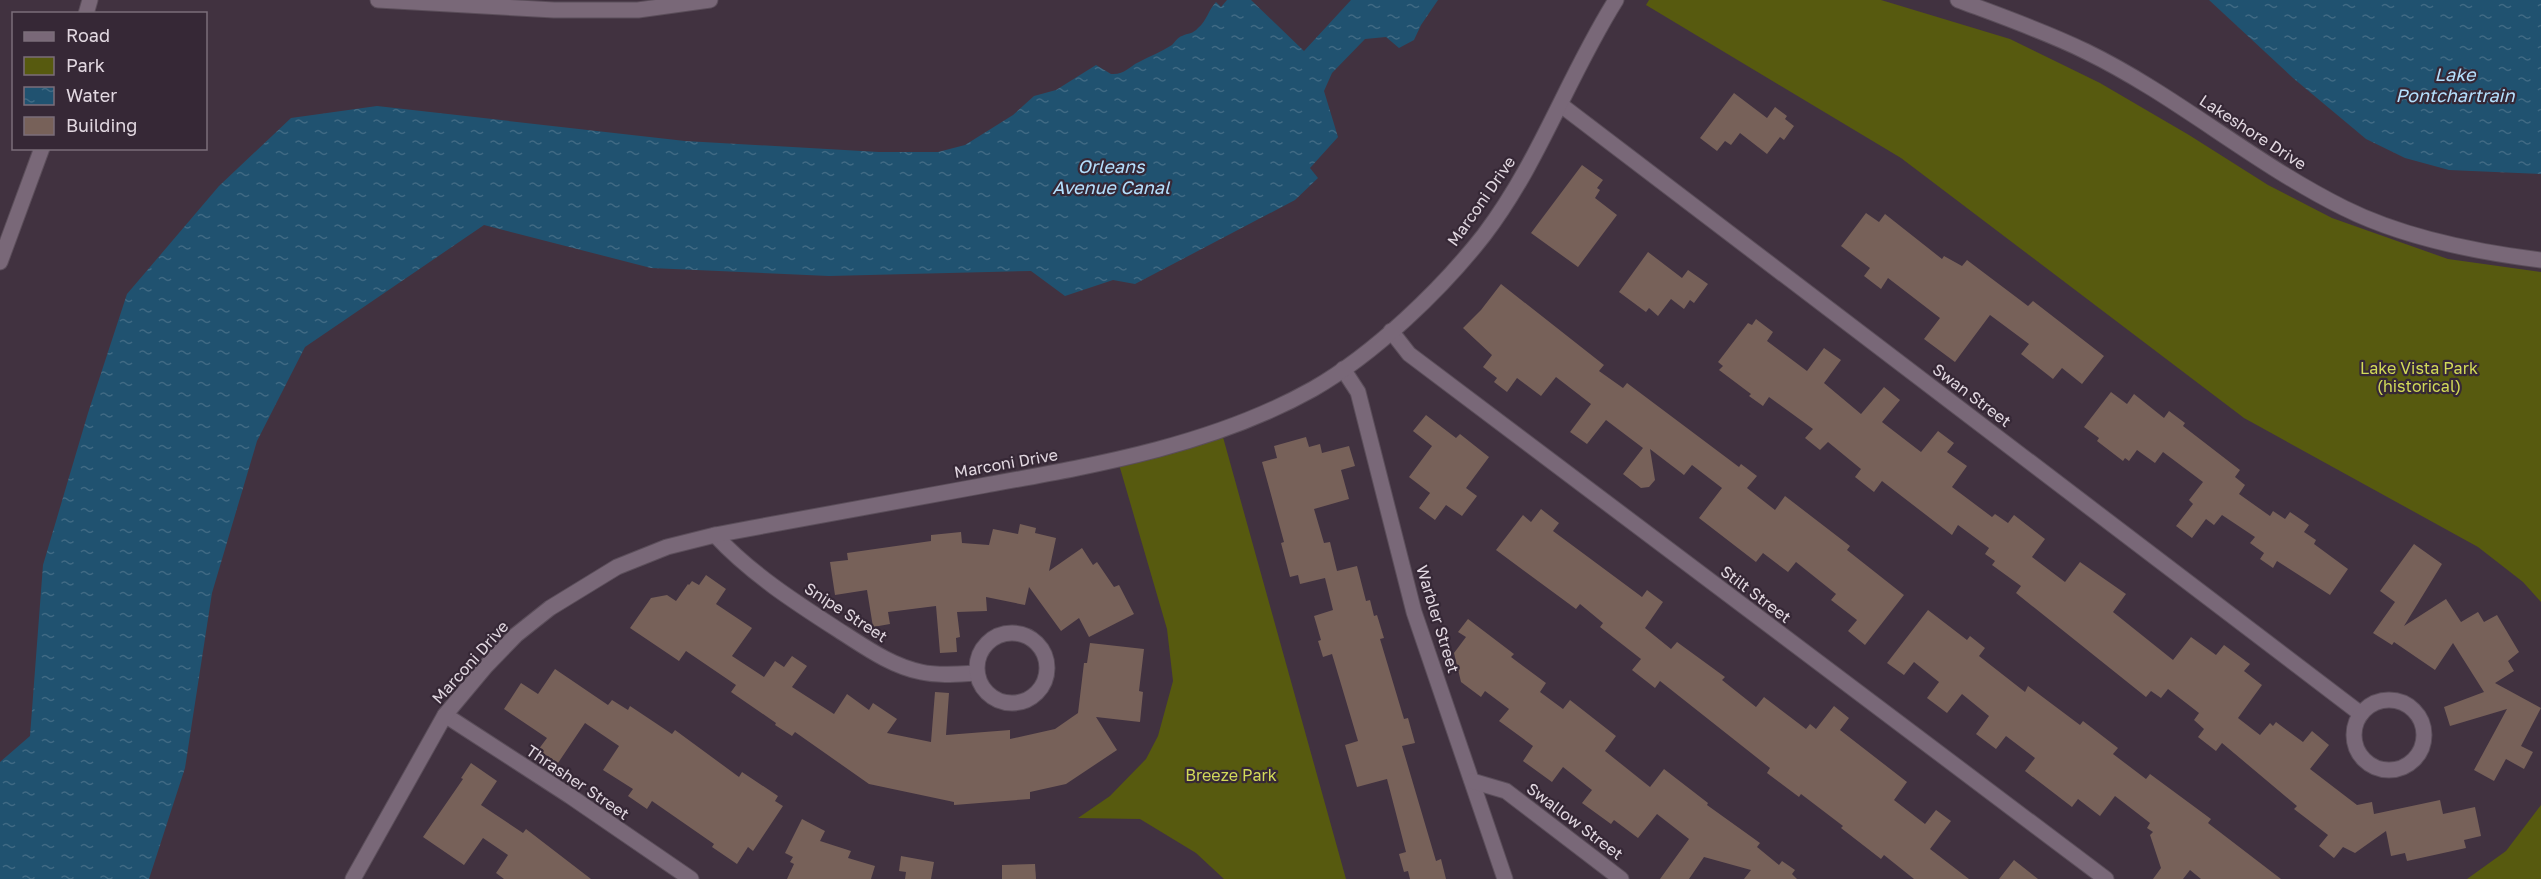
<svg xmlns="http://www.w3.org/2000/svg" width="2541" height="879" font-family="'Golos Text',sans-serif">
  <defs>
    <pattern id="water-ripples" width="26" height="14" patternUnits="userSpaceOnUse" patternTransform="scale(1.5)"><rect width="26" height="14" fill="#205270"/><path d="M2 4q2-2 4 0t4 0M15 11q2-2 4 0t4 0" fill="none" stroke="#406a84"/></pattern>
  </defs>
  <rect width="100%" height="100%" fill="#413240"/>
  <g fill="#575a0f">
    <path d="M1649 0H1881L2010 39 2100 83 2189 135 2268 185 2332 218 2448 259 2541 272V602L2523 582 2478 547 2244 418 1901 158 1646 5Z"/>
    <path d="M1221 430 1346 879H1224L1196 853 1140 819 1078 818 1110 796 1146 759 1158 736 1173 681 1167 629 1118 461Z"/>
    <path d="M2541 805V879H2467L2506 851Z"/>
  </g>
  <g fill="url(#water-ripples)">
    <path d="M1227 0H1251L1304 51 1351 0H1438L1421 25 1414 40 1399 48 1386 37 1365 39 1332 73 1324 91 1338 137 1310 168 1318 178 1295 200 1135 284 1113 280 1065 296 1031 271 829 276 651 268 484 225 305 347 257 441 212 593 185 768 149 879H0V762L30 736 43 565 88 413 127 294 219 186 291 118 377 106 685 141 879 152H938L965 145 1013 115 1034 96 1056 90 1096 65 1111 74C1125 75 1128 67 1139 62 1150 56 1161 52 1172 45 1175 42 1178 37 1182 36 1188 33 1193 34 1198 28 1207 21 1208 10 1216 2L1221 7Z"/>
    <path d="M2209 0H2541V174L2449 170 2405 158 2366 139 2293 78Z"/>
  </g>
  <g fill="#776159">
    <path d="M1734 93 1767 118 1775 107 1787 116 1785 119 1794 126 1784 140 1780 137 1767 154 1740 133 1731 145 1725 141 1717 151 1700 138Z"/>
    <path d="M1582 165 1603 180 1597 188 1600 190 1595 198 1617 215 1578 267 1531 233Z"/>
    <path d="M1866 213 1879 222 1885 214 1942 259 1944 256 1962 266 1967 260 2028 306 2033 301 2104 356 2082 384 2062 368 2053 379 2021 354 2029 344 1990 315 1955 362 1924 339 1940 318 1888 278 1881 289 1864 276 1870 268 1841 246Z"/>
    <path d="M1648 252 1682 278 1688 270 1708 284 1694 303 1690 300 1684 309 1671 299 1658 316 1649 308 1646 312 1619 292Z"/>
    <path d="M1501 284 1604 365 1599 371 1623 388 1627 383 1739 467 1741 464 1757 476 1747 488 1775 510 1785 496 1850 546 1847 550 1904 595 1865 645 1848 631 1857 620 1831 600 1836 594 1796 562 1788 572 1763 553 1756 562 1699 518 1722 488 1692 465 1684 475 1650 449 1655 480 1649 487 1641 488 1623 474 1643 448 1606 420 1587 444 1570 432 1591 404 1556 377 1541 396 1517 378 1507 392 1494 382 1497 378 1483 367 1492 355 1463 328 1481 310Z"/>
    <path d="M1756 319 1773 332 1767 341 1807 371 1824 348 1841 360 1824 383 1861 414 1884 387 1900 400 1882 422 1921 452 1938 431 1954 443 1947 452 1967 466 1952 487 1992 517 1995 514 2008 523 2014 515 2045 539 2032 557 2065 582 2080 562 2126 594 2113 612 2173 660 2191 637 2216 655 2224 645 2250 664 2244 671 2262 685 2238 718 2260 735 2270 723 2273 726 2276 722 2303 742 2312 731 2329 745 2310 769 2357 805 2372 802 2374 814 2440 800 2443 814 2475 807 2481 836 2464 840 2466 848 2407 861 2405 853 2391 856 2386 831 2355 853 2343 847 2334 858 2319 846 2328 835 2294 809 2297 806 2222 743 2216 751 2198 737 2204 729 2194 720 2199 713 2168 689 2161 698 2151 691 2146 697 2016 593 2021 586 1992 565 1995 561 1985 554 1989 548 1958 525 1952 535 1882 481 1874 492 1855 477 1861 469 1828 442 1820 450 1805 438 1813 429 1769 397 1763 406 1749 396 1751 394 1719 370 1723 366 1718 362 1748 323 1752 325Z"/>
    <path d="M2111 392 2127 404 2134 394 2164 418 2169 411 2185 423 2183 426 2240 470 2235 477 2245 485 2239 494 2270 516 2273 511 2285 519 2290 512 2309 525 2304 532 2316 540 2314 544 2348 569 2330 595 2277 561 2273 568 2260 559 2264 553 2250 543 2255 537 2222 515 2214 525 2206 519 2192 538 2176 526 2193 504 2189 500 2203 482 2163 452 2155 463 2137 450 2129 461 2125 458 2123 461 2097 441 2099 438 2084 427Z"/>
    <path d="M1426 415 1456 438 1460 434 1489 457 1466 488 1477 496 1462 516 1446 505 1435 520 1419 508 1430 493 1409 477 1432 446 1413 431Z"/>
    <path d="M1306 437 1309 447 1320 444 1322 453 1349 446 1355 466 1341 470 1349 499 1314 509 1324 543 1330 542 1337 571 1357 566 1366 601 1370 600 1374 616 1377 615 1384 638 1380 639 1404 719 1408 718 1415 743 1402 746 1436 861 1441 859 1446 879H1410L1408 871 1404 872 1399 854 1406 852 1387 779 1357 787 1345 745 1358 741 1332 654 1323 657 1318 641 1321 640 1314 616 1333 610 1325 578 1300 584 1298 575 1290 577 1281 543 1284 542 1262 462 1277 458 1274 446Z"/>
    <path d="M1541 509 1559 523 1553 531 1642 597 1647 590 1663 602 1645 628 1671 649 1677 642 1725 677 1722 680 1756 707 1764 697 1806 729 1810 724 1816 729 1834 706 1849 718 1840 730 1907 782 1894 800 1925 824 1936 810 1951 821 1930 849 1969 879H1914L1884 855 1881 859 1841 828 1843 826 1801 794 1799 797 1767 773 1770 768 1660 681 1655 688 1632 670 1641 659 1600 627 1603 623 1580 604 1576 609 1496 550 1523 515 1531 522Z"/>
    <path d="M1020 524 1036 528 1035 533 1056 538 1049 571 1082 548 1093 565 1097 562 1114 587 1119 585 1134 614 1089 637 1079 618 1061 631 1029 587 1025 605 986 597 987 611 957 612 960 637 956 638 957 652 940 653 936 606 888 612 890 624 873 627 867 590 835 595 830 562 848 560 847 553 931 541V535L961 532 962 543 989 545 993 529 1018 534Z"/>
    <path d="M2414 544 2442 564 2404 626 2446 599 2461 622 2478 612 2484 622 2497 615 2519 652 2508 661 2514 671 2495 683 2541 708 2521 746 2533 752 2524 769 2506 759 2494 781 2474 770 2507 709 2450 726 2444 707 2484 692 2453 643 2435 670 2394 642 2392 645 2373 633 2395 602 2380 591Z"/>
    <path d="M706 575 726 589 716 604 752 628 732 656 764 677 775 661 784 667 792 656 807 666 792 687 834 714 847 694 869 710 873 703 897 719 887 733 931 742 935 692 949 693 946 735 1010 730V739L1055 729 1078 713 1084 663H1087L1090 643 1144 649 1139 691 1143 692 1140 722 1096 717 1117 750 1066 784 1030 792V799L954 805V802L869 784 795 732 792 736 775 725 776 723 731 692 736 685 686 651 679 661 630 628 651 598 667 595 676 601 688 584 689 585 692 581 699 585Z"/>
    <path d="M1928 610 1967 640 1970 636 1985 648 1979 656 2025 692 2028 686 2080 725 2083 721 2118 748 2113 754 2146 779 2150 774 2211 819 2208 823 2281 879H2201L2190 870 2183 879H2153L2161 868 2150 835 2153 832 2147 828 2150 823 2115 796 2100 816 2078 799 2072 807 2025 771 2035 758 2006 736 1996 749 1976 734 1989 716 1962 694 1947 713 1927 698 1939 682 1914 662 1904 675 1887 663Z"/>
    <path d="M1468 619 1514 654 1511 657 1546 683 1540 692 1563 709 1570 700 1616 736 1605 751 1650 787 1664 769 1708 803 1707 805 1760 843 1757 847 1779 865 1782 861 1795 870 1792 874 1797 879H1744L1751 870 1704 857 1689 879H1660L1689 839 1657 814 1638 838 1614 820 1611 824 1582 803 1592 790 1563 767 1552 782 1523 761 1533 746 1499 721 1509 709 1485 691 1481 697 1461 682 1454 653 1466 637 1458 632Z"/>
    <path d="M555 669 608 705 612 700 628 710 630 706 672 734 675 730 739 777 742 772 778 796 775 801 783 806 753 851 748 847 737 864 712 847 714 844 652 801 647 809 628 796 633 789 603 770 619 746 585 723 558 763 538 750 547 738 504 709 521 683 538 694Z"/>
    <path d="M471 763 497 781 481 805 523 833 526 829 591 879H504L496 873 508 855 483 838 464 865 423 837 463 779 461 778Z"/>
    <path d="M802 819 825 831 820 841 851 851 848 858 875 866 871 879H787L794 864 790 862 793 857 785 853Z"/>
    <path d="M901 856 934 862 931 879H905L906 872 899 871Z"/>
    <path d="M2014 860 2038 879H1999Z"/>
    <path d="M1035 864 1036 879H1002V865Z"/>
  </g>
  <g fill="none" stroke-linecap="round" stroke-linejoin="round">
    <defs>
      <g id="minor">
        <path d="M378 0 554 10H638L710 0"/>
        <path d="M86 14 90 0"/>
        <path d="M1561 105 2361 714"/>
        <path d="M0 262 42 148"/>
        <path d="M1391 331 1409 354 2106 879"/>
        <path d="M1343 369 1358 392 1414 612 1505 879"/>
        <path d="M715 535C752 575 798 604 843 633 868 649 892 666 921 672 939 676 958 674 976 673"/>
        <circle cx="1012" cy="668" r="35"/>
        <circle cx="2389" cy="735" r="35"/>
        <path d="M445 715 570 796 691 879"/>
        <path d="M1472 781 1506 791 1621 879"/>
      </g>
      <g id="tertiary">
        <path d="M1958 0C2001 16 2044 31 2085 51 2176 95 2253 163 2344 208 2404 238 2476 252 2541 260"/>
        <path d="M353 879 445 715 486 666 516 635 550 608 617 567 667 547 715 535C805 518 895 502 986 485 1097 465 1213 445 1313 389 1374 354 1441 290 1484 235 1539 163 1568 76 1616 0"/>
      </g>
    </defs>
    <use href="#minor" stroke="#5b4e5a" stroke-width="17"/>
    <use href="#tertiary" stroke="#5b4e5a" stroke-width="17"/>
    <use href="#minor" stroke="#796878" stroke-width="15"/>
    <use href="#tertiary" stroke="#796878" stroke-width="15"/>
  </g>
  <g text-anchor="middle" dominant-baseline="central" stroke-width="4.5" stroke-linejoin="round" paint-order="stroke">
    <g font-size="16" fill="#e2d8e1" stroke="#362836">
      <text transform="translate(2253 132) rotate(33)">Lakeshore Drive</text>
      <text transform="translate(1481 201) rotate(-55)">Marconi Drive</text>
      <text transform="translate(1972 395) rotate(37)">Swan Street</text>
      <text transform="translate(1006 463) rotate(-10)">Marconi Drive</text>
      <text transform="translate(1756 594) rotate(37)">Stilt Street</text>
      <text transform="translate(846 612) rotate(33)">Snipe Street</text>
      <text transform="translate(1438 619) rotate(73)">Warbler Street</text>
      <text transform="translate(470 662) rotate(-48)">Marconi Drive</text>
      <text transform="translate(578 782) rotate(34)">Thrasher Street</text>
      <text transform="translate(1575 821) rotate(37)">Swallow Street</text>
    </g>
    <g font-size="16" fill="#d2da59" stroke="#362836">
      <text x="2419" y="368">Lake Vista Park<tspan x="2419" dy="18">(historical)</tspan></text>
      <text x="1231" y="775">Breeze Park</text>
    </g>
    <g font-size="18" font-style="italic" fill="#b5e0fe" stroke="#362836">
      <text x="2455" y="74">Lake<tspan x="2455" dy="21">Pontchartrain</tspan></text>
      <text x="1111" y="166">Orleans<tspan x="1111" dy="21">Avenue Canal</tspan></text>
    </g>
  </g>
  <rect x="12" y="12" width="195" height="138" fill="#362836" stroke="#7b6e7a" stroke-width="1.5"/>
  <rect x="24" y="32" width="30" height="9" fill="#796878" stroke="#7b6e7a" stroke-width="1.5"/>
  <text x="66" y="42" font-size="18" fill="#e2d8e1">Road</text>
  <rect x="24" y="57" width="30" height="18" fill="#575a0f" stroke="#7b6e7a" stroke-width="1.5"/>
  <text x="66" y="72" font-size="18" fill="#e2d8e1">Park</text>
  <rect x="24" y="87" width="30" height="18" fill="url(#water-ripples)" stroke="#7b6e7a" stroke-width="1.5"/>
  <text x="66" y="102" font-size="18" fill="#e2d8e1">Water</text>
  <rect x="24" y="117" width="30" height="18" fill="#776159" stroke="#7b6e7a" stroke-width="1.5"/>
  <text x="66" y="132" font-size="18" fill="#e2d8e1">Building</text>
</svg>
